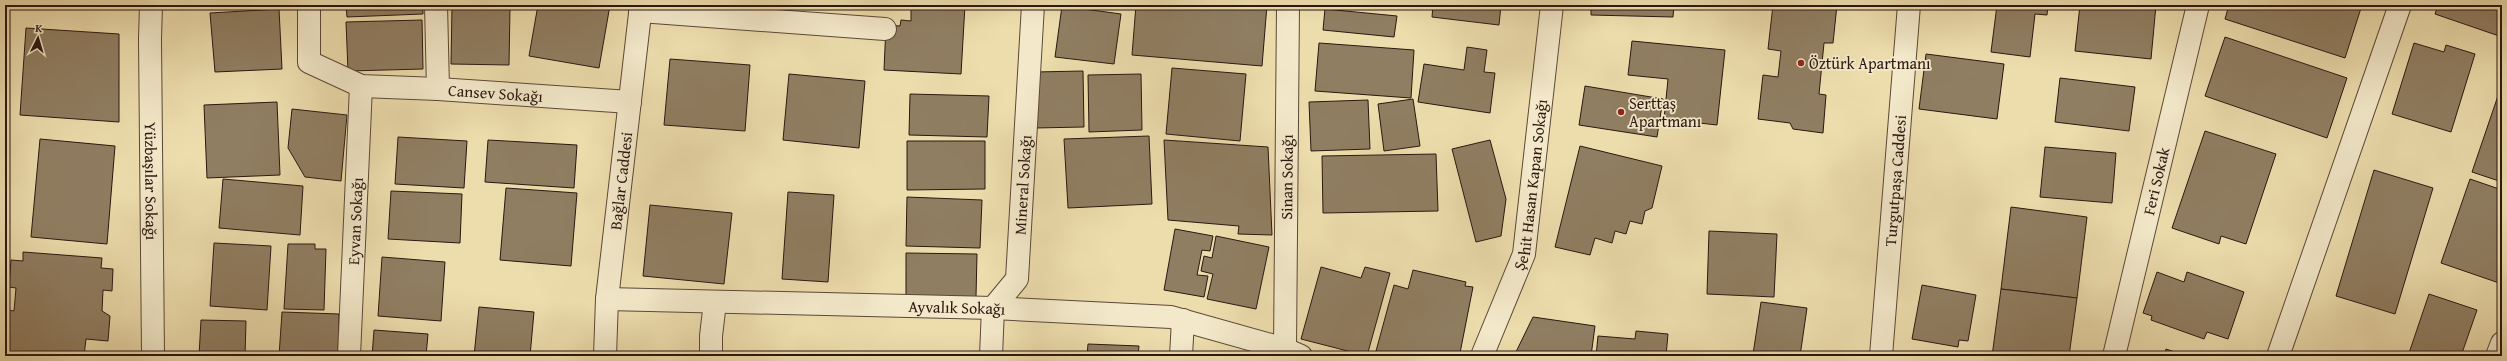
<svg xmlns="http://www.w3.org/2000/svg" width="2507" height="361" font-family="'Gentium Book Plus',serif">
  <rect width="100%" height="100%" fill="#edddad"/>
  <filter id="stains"><feTurbulence type="fractalNoise" baseFrequency=".005" numOctaves="4"/><feColorMatrix values="0 0 0 0 .2 0 0 0 0 .09 0 0 0 0 .02 0 0 0 .5 -.17"/></filter>
  <radialGradient id="worn" r=".72"><stop offset=".6" stop-color="#630" stop-opacity="0"/><stop offset="1" stop-color="#630" stop-opacity=".3"/></radialGradient>
  <g fill="#907e62" stroke="#2b1710">
    <rect x="205" y="5" width="56" height="2"/>
    <path d="M346 5H423V14L347 17Z"/>
    <path d="M538 5H610L599 68 529 56Z"/>
    <path d="M928 5H965L961 74 884 70 886 25 900 26 901 20 911 21V7L928 8Z"/>
    <path d="M1136 5H1267L1262 66 1132 55Z"/>
    <path d="M1378 5H1409V8Z"/>
    <path d="M1433 5H1501L1499 25 1432 17Z"/>
    <path d="M1591 5H1674L1673 17 1591 15Z"/>
    <path d="M1773 5 1801 8V5H1837L1833 43H1824L1819 94 1826 95 1823 133 1793 129 1790 123 1758 119 1763 75 1778 77 1781 51 1768 49Z"/>
    <path d="M1997 5H2048L2047 15 2035 14 2030 57 1991 52Z"/>
    <path d="M2080 5H2156L2151 59 2075 51Z"/>
    <path d="M2229 5H2362L2345 58 2225 19Z"/>
    <path d="M2438 5H2502V37L2435 14Z"/>
    <path d="M1062 6 1121 14 1114 64 1055 57Z"/>
    <path d="M452 7 510 8 509 65 451 64Z"/>
    <path d="M279 9 282 69 215 72 210 13Z"/>
    <path d="M1325 9 1397 16 1394 37 1323 30Z"/>
    <path d="M422 20 423 69 348 71 346 22Z"/>
    <path d="M26 28 119 34V122L20 115Z"/>
    <path d="M2225 37 2347 78 2327 138 2205 96Z"/>
    <path d="M1632 41 1725 50 1717 125 1664 119 1668 79 1628 75Z"/>
    <path d="M1319 43 1414 50 1411 98 1315 91Z"/>
    <path d="M2414 43 2444 52 2446 45 2475 54 2451 132 2392 114Z"/>
    <path d="M1467 47 1487 50 1484 72 1495 73 1490 113 1418 102 1424 64 1464 70Z"/>
    <path d="M1926 54 2004 64 1997 119 1919 109Z"/>
    <path d="M670 59 750 65 745 131 664 125Z"/>
    <path d="M1172 68 1246 74 1240 141 1166 134Z"/>
    <path d="M1083 71 1084 127 1035 128V72Z"/>
    <path d="M789 74 865 81 859 148 783 140Z"/>
    <path d="M1141 74 1142 130 1089 132 1088 75Z"/>
    <path d="M2060 78 2135 87 2129 131 2055 122Z"/>
    <path d="M2502 84V182L2472 172Z"/>
    <path d="M1585 86 1663 99 1657 137 1579 125Z"/>
    <path d="M910 94 989 96 987 137 909 135Z"/>
    <path d="M1413 99 1420 146 1384 151 1378 104Z"/>
    <path d="M1368 100 1370 149 1311 151 1309 102Z"/>
    <path d="M277 102 280 175 207 178 204 105Z"/>
    <path d="M292 109 347 115 341 181 305 177 288 148Z"/>
    <path d="M2205 131 2276 154 2246 244 2221 236 2219 244 2172 228Z"/>
    <path d="M1149 136 1152 204 1068 208 1064 139Z"/>
    <path d="M398 137 467 141 464 188 395 184Z"/>
    <path d="M40 139 115 146 107 244 31 237Z"/>
    <path d="M488 140 577 145 574 188 485 182Z"/>
    <path d="M1164 140 1268 147 1272 235 1238 234 1239 226 1168 220Z"/>
    <path d="M1490 140 1506 199 1501 236 1476 242 1452 149Z"/>
    <path d="M907 141H985V189L907 190Z"/>
    <path d="M1580 146 1662 166 1652 208 1645 211 1642 224 1630 221 1626 234 1615 231 1612 243 1595 238 1590 255 1555 247Z"/>
    <path d="M2045 147 2116 153 2112 203 2040 197Z"/>
    <path d="M1436 154 1438 211 1323 213 1322 156Z"/>
    <path d="M2374 170 2433 188 2395 314 2336 296Z"/>
    <path d="M223 179 303 186 300 235 219 228Z"/>
    <path d="M2470 179 2502 190V284L2441 263Z"/>
    <path d="M506 188 577 193 571 266 500 260Z"/>
    <path d="M391 191 462 194 460 243 388 239Z"/>
    <path d="M788 192 834 195 828 282 782 279Z"/>
    <path d="M907 197 982 200 980 248 906 246Z"/>
    <path d="M650 205 732 213 724 284 643 276Z"/>
    <path d="M2011 207 2087 217 2077 298 2001 289Z"/>
    <path d="M1175 229 1213 236 1210 251 1202 250 1197 275 1208 276 1204 297 1164 290Z"/>
    <path d="M1709 231 1777 234 1774 297 1707 294Z"/>
    <path d="M1216 236 1269 247 1256 309 1207 299 1213 274 1201 271 1204 256 1212 258Z"/>
    <path d="M214 243 271 246 267 310 210 306Z"/>
    <path d="M288 244H315V249H326L324 310 284 309Z"/>
    <path d="M23 252 102 258 101 268 113 269 112 291 103 290 102 311 110 316 108 341 86 339 84 356H5V328H7L8 310 14 311 16 288 9 287 11 260 23 261Z"/>
    <path d="M906 253 977 254 976 297 906 296Z"/>
    <path d="M382 257 445 262 441 321 378 316Z"/>
    <path d="M1321 267 1361 278 1365 267 1390 273 1367 356 1301 339Z"/>
    <path d="M1413 270 1466 282 1465 286 1473 287 1460 353 1456 356H1404L1376 351 1394 285 1408 289Z"/>
    <path d="M2157 272 2184 282 2187 272 2244 292 2228 339 2207 332 2204 339 2151 320 2152 316 2143 313Z"/>
    <path d="M1922 285 1976 295 1968 341 1959 340 1958 347 1912 339Z"/>
    <path d="M2001 289 2077 298 2069 356H1992Z"/>
    <path d="M2429 294 2477 310 2461 356H2408Z"/>
    <path d="M1761 302 1807 308 1800 356 1753 354Z"/>
    <path d="M479 307 534 312 530 356H474Z"/>
    <path d="M282 312 339 314 338 356H279Z"/>
    <path d="M1533 317 1595 326 1591 356H1514Z"/>
    <path d="M201 320 246 321 245 356H199Z"/>
    <path d="M374 330 428 334 426 356H372Z"/>
    <path d="M1636 331 1668 334 1666 356H1596L1598 336 1635 339Z"/>
    <path d="M1088 344 1139 346 1138 356H1087Z"/>
    <path d="M2166 349 2186 356H2164Z"/>
  </g>
  <g fill="none" stroke-linecap="round" stroke-linejoin="round">
    <defs>
      <g id="minor">
        <path id="s1" d="M151 5 150 39 153 356"/>
        <path id="s2" d="M309 5V62L361 86 438 89 630 102"/>
        <path d="M436 5 438 89"/>
        <path d="M640 11 885 29"/>
        <path id="s3" d="M607 299 993 308 1171 317 1285 349 1301 356"/>
        <path id="s4" d="M1285 349 1288 5"/>
        <path id="s5" d="M349 356 361 86"/>
        <path id="s6" d="M605 356 607 299 641 5"/>
        <path d="M711 356V336L715 302"/>
        <path id="s7" d="M991 356 993 308 1017 279 1033 5"/>
        <path d="M1181 356 1183 320"/>
        <path id="s8" d="M1482 356 1524 254 1552 5"/>
        <path id="s9" d="M1881 356 1909 5"/>
        <path id="s10" d="M2114 356 2198 5"/>
        <path d="M2278 356 2400 5"/>
        <path d="M2497 356 2502 343"/>
      </g>
    </defs>
    <use href="#minor" stroke="#5c4837" stroke-width="24"/>
    <use href="#minor" stroke="#f3e9ca" stroke-width="22"/>
  </g>
  <g fill="#8f2418" stroke="#f3e9ca" stroke-width="1.5">
    <circle cx="1801" cy="63" r="4"/>
    <circle cx="1621" cy="112" r="4"/>
  </g>
  <g text-anchor="middle" dominant-baseline="central" stroke-width="3.5" stroke-linejoin="round" paint-order="stroke">
    <g font-size="16" fill="#2b1710" stroke="#f3e9ca" text-anchor="start">
      <text x="1809" y="63">Öztürk Apartmanı</text>
      <text x="1629" y="103">Serttaş<tspan x="1629" dy="18">Apartmanı</tspan></text>
    </g>
    <g font-size="16" fill="#2b1710" stroke="#f3e9ca">
      <text stroke="none"><textPath href="#s2" startOffset="249">Cansev Sokağı</textPath></text>
      <text stroke="none"><textPath href="#s4" startOffset="172">Sinan Sokağı</textPath></text>
      <text stroke="none"><textPath href="#s1" startOffset="176">Yüzbaşılar Sokağı</textPath></text>
      <text stroke="none"><textPath href="#s6" startOffset="176">Bağlar Caddesi</textPath></text>
      <text stroke="none"><textPath href="#s9" startOffset="176">Turgutpaşa Caddesi</textPath></text>
      <text stroke="none"><textPath href="#s10" startOffset="180">Feri Sokak</textPath></text>
      <text stroke="none"><textPath href="#s8" startOffset="180">Şehit Hasan Kapan Sokağı</textPath></text>
      <text stroke="none"><textPath href="#s7" startOffset="180">Mineral Sokağı</textPath></text>
      <text stroke="none"><textPath href="#s5" startOffset="135">Eyvan Sokağı</textPath></text>
      <text stroke="none"><textPath href="#s3" startOffset="350">Ayvalık Sokağı</textPath></text>
    </g>
  </g>
  <rect width="2507" height="361" fill="none" stroke="#edddad" stroke-width="20"/>
  <rect x="6" y="6" width="2495" height="349" fill="none" stroke="#2b1710" stroke-width="2"/>
  <rect x="10" y="10" width="2487" height="341" fill="none" stroke="#2b1710"/>
  <g transform="translate(38 38) rotate(5)" stroke="#f3e9ca" stroke-width="3" paint-order="stroke">
  <path d="M0-3L7 15L0 10L-7 15Z" fill="#2b1710"/>
  <text y="-6" font-size="11" font-weight="bold" text-anchor="middle" fill="#2b1710">K</text>
  </g>
  <rect width="100%" height="100%" filter="url(#stains)"/>
  <rect width="100%" height="100%" fill="url(#worn)"/>
</svg>
